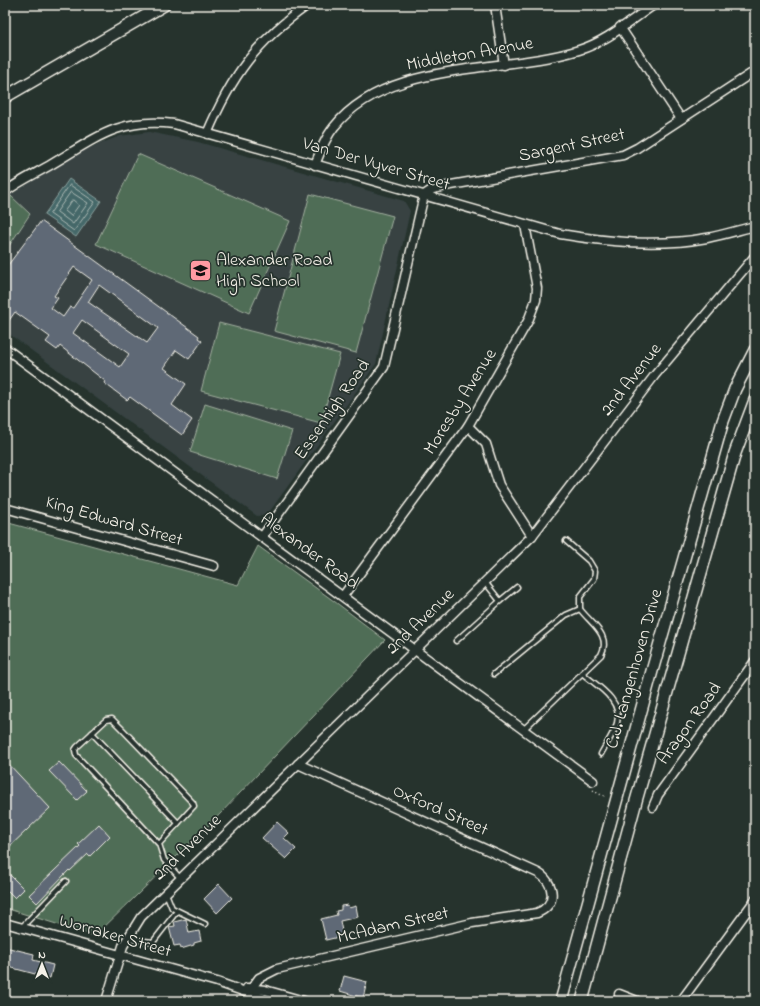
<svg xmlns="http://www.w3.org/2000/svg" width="760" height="1006" font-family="'Indie Flower',sans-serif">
  <rect width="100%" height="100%" fill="#26332d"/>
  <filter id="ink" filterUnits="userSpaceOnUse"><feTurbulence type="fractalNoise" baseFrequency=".025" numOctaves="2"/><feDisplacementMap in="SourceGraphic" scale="8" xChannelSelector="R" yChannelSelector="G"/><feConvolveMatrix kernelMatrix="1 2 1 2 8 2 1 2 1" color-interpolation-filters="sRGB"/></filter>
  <g filter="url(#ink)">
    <path fill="#374343" d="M149 132 198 142 404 201 410 211 376 364 267 515 257 516 5 331V198L86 149 120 136Z"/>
    <g fill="#506d56" stroke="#a2af9f">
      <path d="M138 154 290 221 249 313 96 244Z"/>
      <path d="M310 194 393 216 356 353 274 331Z"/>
      <path d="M11 196 30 214 5 252V205Z"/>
      <path d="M219 323 340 354 321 423 201 391Z"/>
      <path d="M205 404 292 431 277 479 190 452Z"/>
      <path d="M5 522 238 585 258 546 338 604 385 640 221 813 95 936 5 908Z"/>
    </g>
    <path fill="#446869" stroke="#8a9f9c" d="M69 179 101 201 76 237 44 215Z"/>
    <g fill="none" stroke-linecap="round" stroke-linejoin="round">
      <g stroke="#aebab5" stroke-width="1">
        <path d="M70 185 95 202 74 231 50 214Z"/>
        <path d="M71 192 88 203 73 224 57 212Z"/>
        <path d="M73 200 79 205 71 216 65 211Z"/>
      </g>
    </g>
    <g fill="#5f6976" stroke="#f4f1e8" fill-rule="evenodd">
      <path d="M41 221 199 336 198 338 202 341 189 359 176 350 164 368 186 384 172 405 192 420 182 435 130 397 127 400 104 383 105 381 60 346 57 350 46 342 50 337 15 312 5 326V269ZM74 267 92 280 73 308 70 307 63 317 51 308 58 298 54 296ZM99 285 158 328 147 343 88 302ZM82 320 129 354 120 367 73 333Z"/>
      <path d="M5 760 50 808 5 851Z"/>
      <path d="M59 762 87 791 77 800 49 771Z"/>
      <path d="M277 822 289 833 284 838 296 849 286 859 262 838Z"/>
      <path d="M99 824 110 836 90 856 88 854 70 871 69 870 37 903 29 895 80 846 78 844Z"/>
      <path d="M5 870 24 889 15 898 5 888Z"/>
      <path d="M219 884 232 898 217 913 204 899Z"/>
      <path d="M348 905 349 908 356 906 358 917 340 921 343 936 326 940 321 919 337 915 336 911 341 910V906Z"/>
      <path d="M186 919 189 933 199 931 201 941 194 943V945L181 949 180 945 174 946 169 927 175 926 174 922Z"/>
      <path d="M5 947 34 954 33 960 53 965 50 978 5 966Z"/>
      <path d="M344 976 367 982 363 998 340 991Z"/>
    </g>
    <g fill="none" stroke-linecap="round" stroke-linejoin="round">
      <defs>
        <g id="lane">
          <path d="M485 582 500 601"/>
          <path d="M456 641 500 601 517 587"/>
          <path d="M582 673C597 686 623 700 617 723 614 734 606 744 601 754"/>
          <path d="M494 674 566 615 580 609"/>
          <path d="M523 730 601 655C612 635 590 623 580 609V597L594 579 595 571 589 561 566 541"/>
          <path d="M92 733 178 823"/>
          <path d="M159 844 194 806 193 803 121 728 112 719 106 720 77 747 75 750 76 755 159 844 164 860 180 878"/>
          <path d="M166 893 172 908 205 924"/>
          <path d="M22 927 66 881"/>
          <path d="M127 937 136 940 153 942 177 911"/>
        </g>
        <g id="street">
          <path d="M495 5 504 65"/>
          <path d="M620 27 681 119"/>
          <path d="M207 134C231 77 256 41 308 5"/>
          <path d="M315 165C320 152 325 138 334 127 388 59 502 74 579 50 606 42 631 20 654 5"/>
          <path d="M5 192C19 181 37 173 52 164 96 138 120 117 174 124L560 234C608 242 658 247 707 238 723 235 739 230 755 226"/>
          <path d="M5 348 593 781"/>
          <path d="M468 426 486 444 499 485 532 536"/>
          <path d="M5 508 214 566"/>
          <path d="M262 537 384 367 424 195 433 189 451 185 623 155 637 148 755 71"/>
          <path d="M343 596 468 426 528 321 536 300 537 288 525 225"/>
          <path d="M653 807 658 795 755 661"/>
          <path d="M5 923 217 982 271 1001"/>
          <path d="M247 988 265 990 304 1001"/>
          <path d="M248 993 259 978 277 969 472 923 537 913C558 905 555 883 538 873L298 764"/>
          <path d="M619 994 637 1001"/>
          <path d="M106 1001 123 946 141 917 532 536 655 375 755 256"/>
          <path d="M681 1001 755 900"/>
        </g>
        <g id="secondary">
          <path d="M5 97 164 5"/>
          <path d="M561 1001 652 671 723 421 735 389 755 350"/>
          <path d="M582 1001 636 801 735 453 755 400"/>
        </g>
      </defs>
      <use href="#lane" stroke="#f4f1e8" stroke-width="7"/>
      <use href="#street" stroke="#f4f1e8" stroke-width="11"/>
      <use href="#secondary" stroke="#f4f1e8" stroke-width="14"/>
      <path stroke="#f4f1e8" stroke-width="1.5" stroke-dasharray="1 3" stroke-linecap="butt" d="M593 790 599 794 607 797"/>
      <use href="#lane" stroke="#26332d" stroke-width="4"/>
      <use href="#street" stroke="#26332d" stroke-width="8"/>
      <use href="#secondary" stroke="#26332d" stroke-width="11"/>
    </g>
  </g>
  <defs>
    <symbol id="school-square" viewBox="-11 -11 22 22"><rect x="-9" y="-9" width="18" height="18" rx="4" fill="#ff9aa2" stroke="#26332d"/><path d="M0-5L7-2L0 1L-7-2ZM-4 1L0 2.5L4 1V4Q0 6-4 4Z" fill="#111"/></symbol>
  </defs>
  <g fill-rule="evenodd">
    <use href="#school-square" x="188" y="258" width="25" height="25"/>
  </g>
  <g text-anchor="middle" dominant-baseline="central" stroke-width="3.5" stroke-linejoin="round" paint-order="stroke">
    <g font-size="18" fill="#f4f1e8" stroke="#26332d">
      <text transform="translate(470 55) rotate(-10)">Middleton Avenue</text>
      <text transform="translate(572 146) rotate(-12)">Sargent Street</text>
      <text transform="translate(376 165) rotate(16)">Van Der Vyver Street</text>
      <text transform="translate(632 380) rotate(-52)">2nd Avenue</text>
      <text transform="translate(461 402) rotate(-58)">Moresby Avenue</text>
      <text transform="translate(333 410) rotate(-55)">Essenhigh Road</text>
      <text transform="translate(114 522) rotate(16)">King Edward Street</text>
      <text transform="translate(309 552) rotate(36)">Alexander Road</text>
      <text transform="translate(421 622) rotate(-44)">2nd Avenue</text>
      <text transform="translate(635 669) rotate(-74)">C.J. Langenhoven Drive</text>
      <text transform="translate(690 724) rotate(-54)">Aragon Road</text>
      <text transform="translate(440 811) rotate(24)">Oxford Street</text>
      <text transform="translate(188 848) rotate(-44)">2nd Avenue</text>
      <text transform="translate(393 926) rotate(-13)">McAdam Street</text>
      <text transform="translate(115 937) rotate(16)">Worraker Street</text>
    </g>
    <g font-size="18" fill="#f4f1e8" stroke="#26332d" text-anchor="start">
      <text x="216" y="261">Alexander Road<tspan x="216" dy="21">High School</tspan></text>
    </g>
  </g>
  <rect width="760" height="1006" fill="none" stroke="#26332d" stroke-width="20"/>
  <rect x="10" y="10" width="740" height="986" fill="none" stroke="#f4f1e8" stroke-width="1.5" filter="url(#ink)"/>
  <g transform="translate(42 964)" stroke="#26332d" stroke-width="3" paint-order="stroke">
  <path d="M0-3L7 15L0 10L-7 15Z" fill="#f4f1e8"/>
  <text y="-6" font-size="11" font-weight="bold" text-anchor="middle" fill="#f4f1e8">N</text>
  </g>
</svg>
